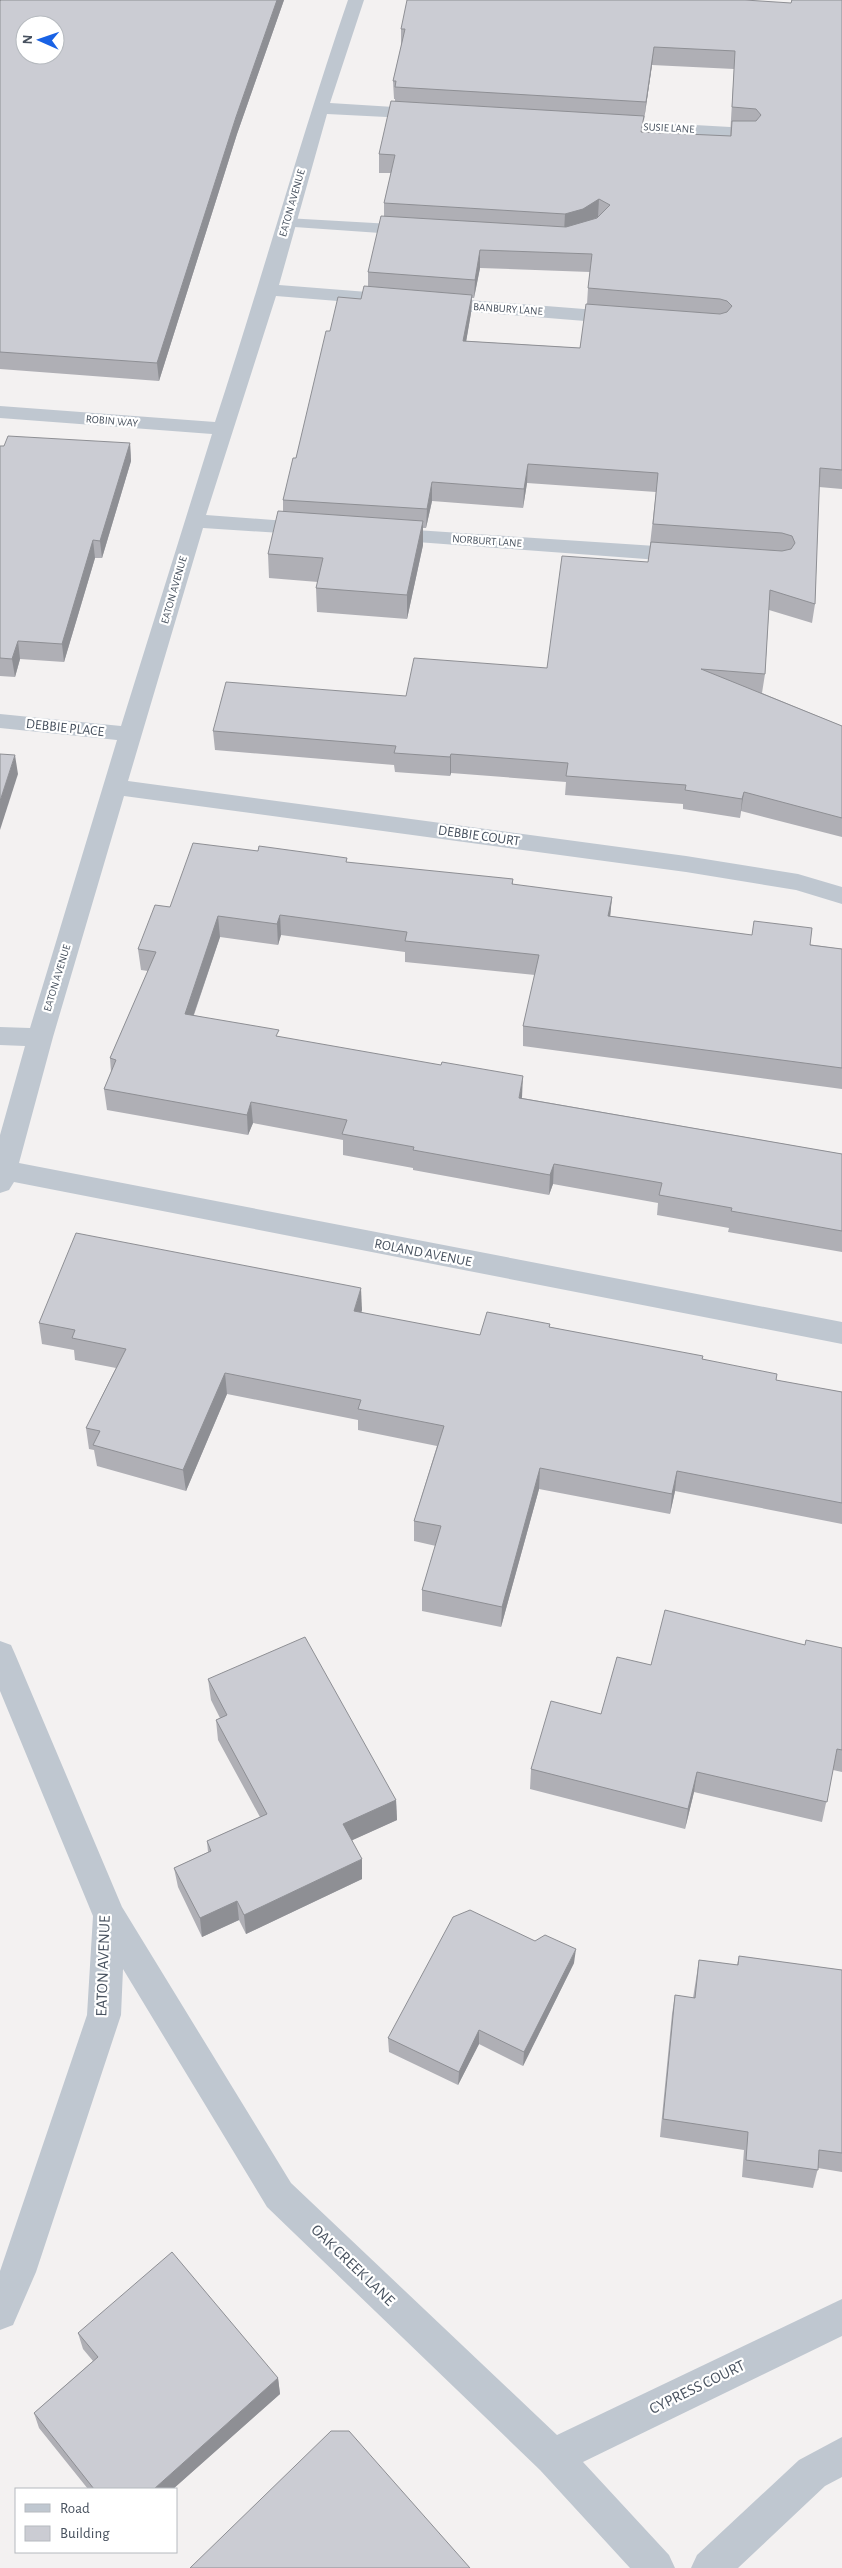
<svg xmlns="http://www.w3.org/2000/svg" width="842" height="2568" font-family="'Alegreya Sans',sans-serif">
  <rect width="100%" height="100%" fill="#f3f1f1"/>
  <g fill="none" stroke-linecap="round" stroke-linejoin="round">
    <path fill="#bfc7d0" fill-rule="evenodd" d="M286 218 409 225 417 230 409 235 280 226 278 223 280 220Z"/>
    <g fill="#bfc7d0" fill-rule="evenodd">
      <path d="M348 0H364L330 103 426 109 432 110 435 114 432 118 426 119 327 114 279 285 622 312 629 314 632 318 629 322 622 324 276 296 206 515 312 523 320 524 323 529 320 534 312 535 203 528 128 781 686 856 798 874 842 887V904L796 890 686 872 124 796 53 1037 19 1163 842 1322V1344L14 1182 9 1190 0 1193V1135L25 1046 0 1045V1027L30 1028 117 740 0 728V714L121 726 212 434 0 418V406L215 422C261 282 300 140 348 0Z"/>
      <path d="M606 120 748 128 754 129 757 133 754 137 748 138 600 129 597 125 600 121Z"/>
      <path d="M385 528 686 548 694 550 697 555 694 560 686 562 377 539 374 534 377 529Z"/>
      <path d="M0 1641 11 1645 15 1654 122 1907 291 2183 557 2435 842 2299V2336L583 2462 669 2555 675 2568H630L540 2470 267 2207 123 1969 121 2015 36 2272 13 2325 0 2330V2271L87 2015 93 1916 0 1691Z"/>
      <path d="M842 2437V2477L825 2486 738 2568H691L697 2555 799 2460Z"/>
    </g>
  </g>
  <g fill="#afafb5" fill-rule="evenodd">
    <path d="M1 0H284L237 134 159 381 0 369V1Z"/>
    <path d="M791 0H842V489L819 487 815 604 812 623 769 610 765 674 762 693 842 726V837L741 811 740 818 683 809V804L565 795 566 782 451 773 450 776 395 772 394 765 215 750 213 731 406 696 547 668 648 562 656 492 527 483 523 508 432 501 426 528H423V545L407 619 317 612 316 588 318 582 269 578 268 554 283 512V500L296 458 330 331 361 299 368 287V272L384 216V203L391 173H379V154L395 102V99H394L393 81 401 47V29L791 3ZM652 65 734 69 730 136 643 132V120H644ZM480 268 590 272 588 288 587 304 580 348 466 341 471 313 472 298H474Z"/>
    <path d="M130 443 131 461 102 558H95L64 662 20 659 15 677 0 676V446Z"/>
    <path d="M348 863 513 879V885L612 897 610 916 842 949V1089L523 1046V1026L535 975 405 962V952L281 935 278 945 220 937 194 1015 522 1098 842 1154V1252L728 1232 729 1228 657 1215 658 1203 553 1184 549 1195 413 1170V1168L343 1155V1140L253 1123 248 1135 107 1110 104 1089 111 1072 110 1058 148 971 141 970 138 949 170 907Z"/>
    <path d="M362 1310 361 1313 480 1335 550 1327 703 1359 776 1380 842 1392V1524L675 1491 670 1514 539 1489 501 1627 422 1611V1590L436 1546 414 1541V1521L437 1446 358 1430V1420L227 1394 186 1491 97 1466 94 1450 89 1449 86 1428 116 1368 75 1360 74 1350 42 1344 39 1323Z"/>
    <path d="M805 1645 842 1648V1772L833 1770 822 1822 694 1792 685 1829 530 1789 531 1769 601 1714 651 1665Z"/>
    <path d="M208 1679 396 1800 397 1820 352 1840 362 1879 246 1934 239 1920 202 1937 178 1887 174 1868 208 1852 207 1841 260 1817 218 1740 216 1720 220 1718 211 1700Z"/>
    <path d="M739 1956 842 1970V2172L818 2168 813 2188 742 2177 744 2150 660 2137 672 2014 675 1995 693 1998 699 1960 737 1965Z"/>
    <path d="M574 1963 523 2066 479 2044 458 2085 389 2052 388 2038Z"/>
    <path d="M78 2333 278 2378 280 2394 173 2489H88L39 2428 34 2413 93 2361 83 2349Z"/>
  </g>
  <g fill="#8e8f94">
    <path d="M277 0H284L237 134 159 381 157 363 236 117Z"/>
    <path d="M654 47 652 65 644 120 646 102Z"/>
    <path d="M599 199 598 217 564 232 565 214Z"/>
    <path d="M480 250V268L474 298 475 280Z"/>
    <path d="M472 295 471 313 463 360V341Z"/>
    <path d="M130 443 131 461 102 558 100 541Z"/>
    <path d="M528 464 527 483 523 508 524 489Z"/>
    <path d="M432 482V501L426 528 427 509Z"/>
    <path d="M423 521V545L407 619V595Z"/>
    <path d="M93 540 95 558 64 662 62 644Z"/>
    <path d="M18 641 20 659 15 677 12 659Z"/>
    <path d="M451 754V773L450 776V757Z"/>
    <path d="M15 755 18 774 0 830V801Z"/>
    <path d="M744 792 741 811 740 818 742 799Z"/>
    <path d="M612 897 610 918 608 916Z"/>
    <path d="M280 915 281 935 278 945 277 924Z"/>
    <path d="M218 916 220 937 187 1034 185 1014Z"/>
    <path d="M523 1076 522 1097 518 1118 519 1098Z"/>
    <path d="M251 1102 253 1123 248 1135 247 1115Z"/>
    <path d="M554 1164 553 1184 549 1195 550 1175Z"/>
    <path d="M361 1288 362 1310 354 1333V1311Z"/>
    <path d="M225 1373 227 1394 186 1491 183 1470Z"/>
    <path d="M540 1468 539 1489 501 1627 502 1607Z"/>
    <path d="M677 1471 675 1491 670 1514 672 1494Z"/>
    <path d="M697 1772 694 1792 685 1829 688 1809Z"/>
    <path d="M396 1800 397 1820 344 1844 343 1824Z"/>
    <path d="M362 1859V1879L246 1934 244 1915Z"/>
    <path d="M237 1901 239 1920 202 1937 200 1918Z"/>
    <path d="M576 1949 574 1963 523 2066 524 2052Z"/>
    <path d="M479 2030V2044L458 2085 459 2072Z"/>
    <path d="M278 2378 280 2394 173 2489H154Z"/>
  </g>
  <g fill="#cbccd3" stroke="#8e8f94" fill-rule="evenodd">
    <path d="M1 0H277L236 117 157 363 0 352V1ZM25 25H55V55H25Z"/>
    <path d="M407 0H745L791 3 792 0H842V470L820 468 815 604 770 590 765 674 701 669 842 726V818L744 792 742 799 685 790 686 785 566 776 568 763 451 754 450 757 394 753 396 746 213 731 226 682 406 696 414 658 547 668 562 556 648 562 651 542 782 551 791 549 795 543 792 536 782 533 653 524 658 473 528 464 524 489 432 482 427 509 283 500 293 458H296L326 331H330L338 297 361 299 364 286 472 295 463 341 580 348 586 304 720 314 727 312 732 306 727 301 720 299 588 288 592 254 480 250 475 280 368 272 381 216 566 227 597 218 610 205 599 199 583 209 565 214 384 203 395 155 379 154 391 101 644 116 641 132 731 136 732 121H756L761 115 756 109 732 107 735 51 654 47 646 102 395 87 396 81H393L405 29H401Z"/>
    <path d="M8 436 130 443 100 541 93 540 62 644 18 641 12 659 0 658V446H4Z"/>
    <path d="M278 511 423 521 407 595 316 588 323 558 268 554Z"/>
    <path d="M0 754 15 755 0 801Z"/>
    <path d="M193 843 258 851 259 846 347 858 346 862 513 879 512 884 612 897 608 916 752 935 754 921 812 928 810 945 842 949V1068L523 1026 539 955 405 941 407 932 280 915 277 924 218 916 185 1014 279 1030 276 1036 441 1065 442 1062 523 1076 519 1098 842 1154V1231L731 1211 732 1208 659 1195 662 1183 554 1164 550 1175 413 1150 414 1147 342 1134 347 1120 251 1102 247 1115 104 1089 116 1060 110 1058 156 952 138 949 155 905 170 907Z"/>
    <path d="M76 1233 361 1288 354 1311 480 1335 487 1312 550 1324 549 1327 703 1356 702 1359 777 1374 776 1380 842 1392V1503L677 1471 672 1494 540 1468 502 1607 422 1590 441 1526 414 1521 444 1426 358 1409 361 1400 225 1373 183 1470 93 1445 100 1431 86 1428 126 1349 72 1338 75 1330 39 1323Z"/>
    <path d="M665 1610 805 1645 806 1640 842 1648V1750L837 1749 827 1802 697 1772 688 1809 531 1769 551 1701 601 1714 617 1657 651 1665Z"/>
    <path d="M305 1637 396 1800 343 1824 362 1859 244 1915 237 1901 200 1918 174 1868 211 1851 207 1841 267 1814 216 1720 227 1715 208 1679Z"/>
    <path d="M470 1910 535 1941 545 1935 576 1949 524 2052 479 2030 459 2072 388 2038 453 1917Z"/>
    <path d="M739 1956 842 1970V2153L819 2150 818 2170 746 2160 748 2132 663 2119 675 1995 695 1998 699 1960 738 1965Z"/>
    <path d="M172 2252 278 2378 154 2489H94L34 2413 98 2357 78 2333Z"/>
    <path d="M331 2431H349L470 2568H190Z"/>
  </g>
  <g text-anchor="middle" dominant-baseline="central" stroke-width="4.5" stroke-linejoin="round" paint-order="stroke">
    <g font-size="11" fill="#48525f" stroke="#fff">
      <text transform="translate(669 128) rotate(3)">SUSIE LANE</text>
      <text transform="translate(292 203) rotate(-74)">EATON AVENUE</text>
      <text transform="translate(508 309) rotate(4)">BANBURY LANE</text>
      <text transform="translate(112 421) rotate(5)">ROBIN WAY</text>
      <text transform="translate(487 541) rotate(4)">NORBURT LANE</text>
      <text transform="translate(174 590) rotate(-74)">EATON AVENUE</text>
      <text transform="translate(57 978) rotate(-73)">EATON AVENUE</text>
    </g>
    <g font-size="14" fill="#48525f" stroke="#fff">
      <text transform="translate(65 728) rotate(6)">DEBBIE PLACE</text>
      <text transform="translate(479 836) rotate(8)">DEBBIE COURT</text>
      <text transform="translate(423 1253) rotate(11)">ROLAND AVENUE</text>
    </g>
    <g font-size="16" fill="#48525f" stroke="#fff">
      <text transform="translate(103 1966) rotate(-88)">EATON AVENUE</text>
      <text transform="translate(353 2265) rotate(44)">OAK CREEK LANE</text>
      <text transform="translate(697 2387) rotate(-26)">CYPRESS COURT</text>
    </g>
  </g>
  <rect x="15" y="2488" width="162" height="65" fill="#ffffff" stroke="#b6babf"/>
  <rect x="25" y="2504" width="25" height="8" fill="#bfc7d0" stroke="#b6babf"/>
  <text x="60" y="2513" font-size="15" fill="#48525f">Road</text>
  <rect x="25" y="2526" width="25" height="15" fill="#cbccd3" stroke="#b6babf"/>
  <text x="60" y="2538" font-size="15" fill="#48525f">Building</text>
  <g transform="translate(40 40) rotate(272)"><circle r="24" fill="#ffffff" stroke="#b6babf"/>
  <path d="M0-4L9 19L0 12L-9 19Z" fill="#1962e5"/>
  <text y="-8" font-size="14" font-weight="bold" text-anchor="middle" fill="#48525f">N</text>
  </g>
</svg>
